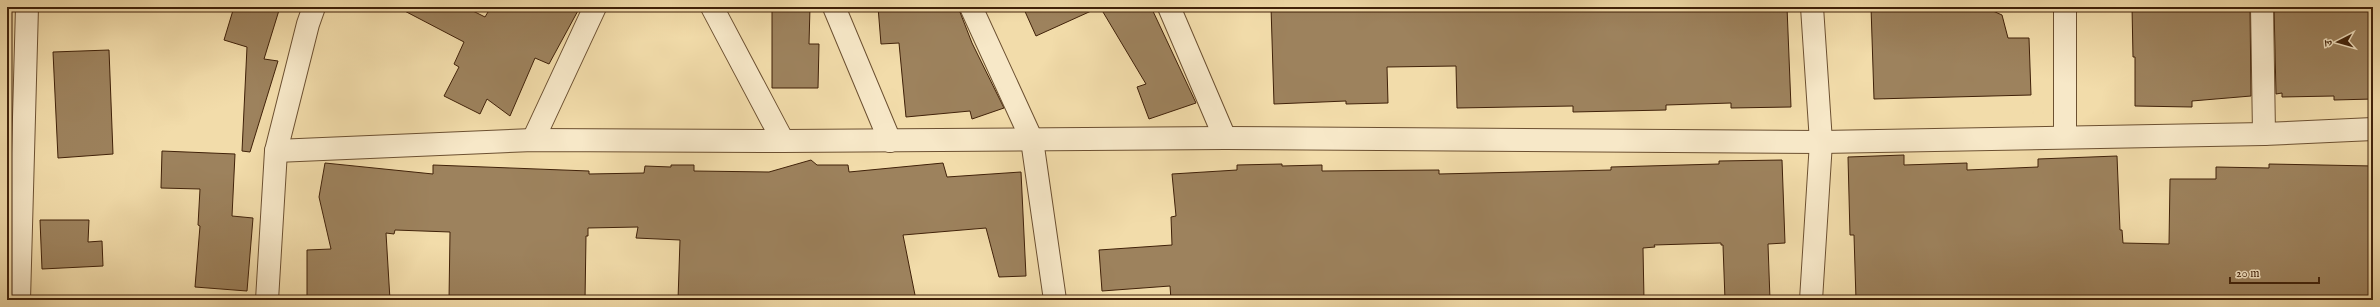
<svg xmlns="http://www.w3.org/2000/svg" width="2380" height="307" font-family="'IM FELL English','Noto Serif Devanagari',serif">
  <rect width="100%" height="100%" fill="#f2dcaa"/>
  <filter id="stains"><feTurbulence type="fractalNoise" baseFrequency=".005" numOctaves="4"/><feColorMatrix values="0 0 0 0 .2 0 0 0 0 .09 0 0 0 0 .02 0 0 0 .5 -.17"/></filter>
  <radialGradient id="worn" r=".72"><stop offset=".6" stop-color="#630" stop-opacity="0"/><stop offset="1" stop-color="#630" stop-opacity=".3"/></radialGradient>
  <g fill="#9d825d" stroke="#402109">
    <path d="M234 7H280L264 59 278 61 250 152 242 151 247 47 224 40Z"/>
    <path d="M397 7H465L485 17 491 7H580L549 64 535 58 510 116 487 99 480 114 444 96 459 67 454 64 464 42Z"/>
    <path d="M772 7H810L809 44H819L818 88H772Z"/>
    <path d="M878 7H958L972 43 1004 108 972 119 970 111 906 117 899 43 881 44Z"/>
    <path d="M1023 7H1151L1196 103 1149 119 1137 87 1146 84 1100 7 1036 36Z"/>
    <path d="M1271 7H1787L1791 107 1731 108V103L1666 105V110L1573 112V106L1457 108 1456 66 1387 67 1388 103 1346 104V101L1274 104Z"/>
    <path d="M1871 7H1984L2002 15 2008 38H2029L2031 95 1874 99Z"/>
    <path d="M2132 7H2250L2251 96 2192 101V107L2135 106V57H2133Z"/>
    <path d="M2274 7H2373V99L2334 100V96L2282 97V93L2276 94Z"/>
    <path d="M109 50 113 154 58 158 53 52Z"/>
    <path d="M162 151 235 154 232 216 253 218 247 291 195 287 200 226 198 225 200 189 161 188Z"/>
    <path d="M1904 155V165L1967 163V170L2038 167V159L2117 156 2120 230H2122L2123 243 2169 244 2170 179H2216V167L2269 168V164L2373 166V300H1856L1854 235H1850L1848 157Z"/>
    <path d="M811 160 817 165H848L849 172 943 163 947 177 1021 172 1026 276 999 277 986 228 903 235 916 300H678L680 240 636 238 638 227 588 228V236H586L585 300H449L450 232 395 230 394 234 386 233 390 300H307V250L331 249 319 197 325 163 433 174V165L589 171V174L644 173 645 166 671 167V165H694V171L769 172Z"/>
    <path d="M1782 160 1785 243 1768 244 1770 300H1725L1723 245H1721V243L1654 245 1655 247 1643 248 1644 300H1171L1170 286 1102 291 1099 250 1172 245 1171 217 1176 216 1172 174 1237 170V165L1282 164V166L1322 165V171L1439 170V174L1611 170V167L1719 164V161Z"/>
    <path d="M40 220H89L88 242 102 241 103 266 42 269Z"/>
  </g>
  <g fill="none" stroke-linecap="round" stroke-linejoin="round">
    <defs>
      <g id="street">
        <path d="M712 7 783 141"/>
        <path d="M834 7 890 141"/>
        <path d="M971 7 1032 140 1055 300"/>
        <path d="M1169 7 1225 138"/>
        <path d="M2065 7V137"/>
        <path d="M2262 7 2264 134"/>
        <path d="M533 140 595 7"/>
        <path d="M276 151 533 140 783 141 1225 138 1821 142 2264 134 2373 129"/>
        <path d="M19 300 27 7"/>
        <path d="M267 300 276 151 308 24 314 7"/>
        <path d="M1811 300 1821 142 1812 7"/>
      </g>
    </defs>
    <use href="#street" stroke="#6c5031" stroke-width="24"/>
    <use href="#street" stroke="#f7e8c8" stroke-width="22"/>
  </g>
  <rect width="2380" height="307" fill="none" stroke="#f2dcaa" stroke-width="24"/>
  <rect x="8" y="8" width="2364" height="291" fill="none" stroke="#402109" stroke-width="2"/>
  <rect x="12" y="12" width="2356" height="283" fill="none" stroke="#402109"/>
  <g transform="translate(2338 42) rotate(264)" stroke="#f7e8c8" stroke-width="3" paint-order="stroke">
  <path d="M0-3L7 15L0 10L-7 15Z" fill="#402109"/>
  <text y="-6" font-size="11" font-weight="bold" text-anchor="middle" fill="#402109">उ</text>
  </g>
  <path d="M2230 277v6h89v-6" fill="none" stroke="#402109" stroke-width="2"/>
  <text x="2236" y="277" font-size="12" fill="#402109" stroke="#f7e8c8" stroke-width="3" paint-order="stroke">20 m</text>
  <rect width="100%" height="100%" filter="url(#stains)"/>
  <rect width="100%" height="100%" fill="url(#worn)"/>
</svg>
